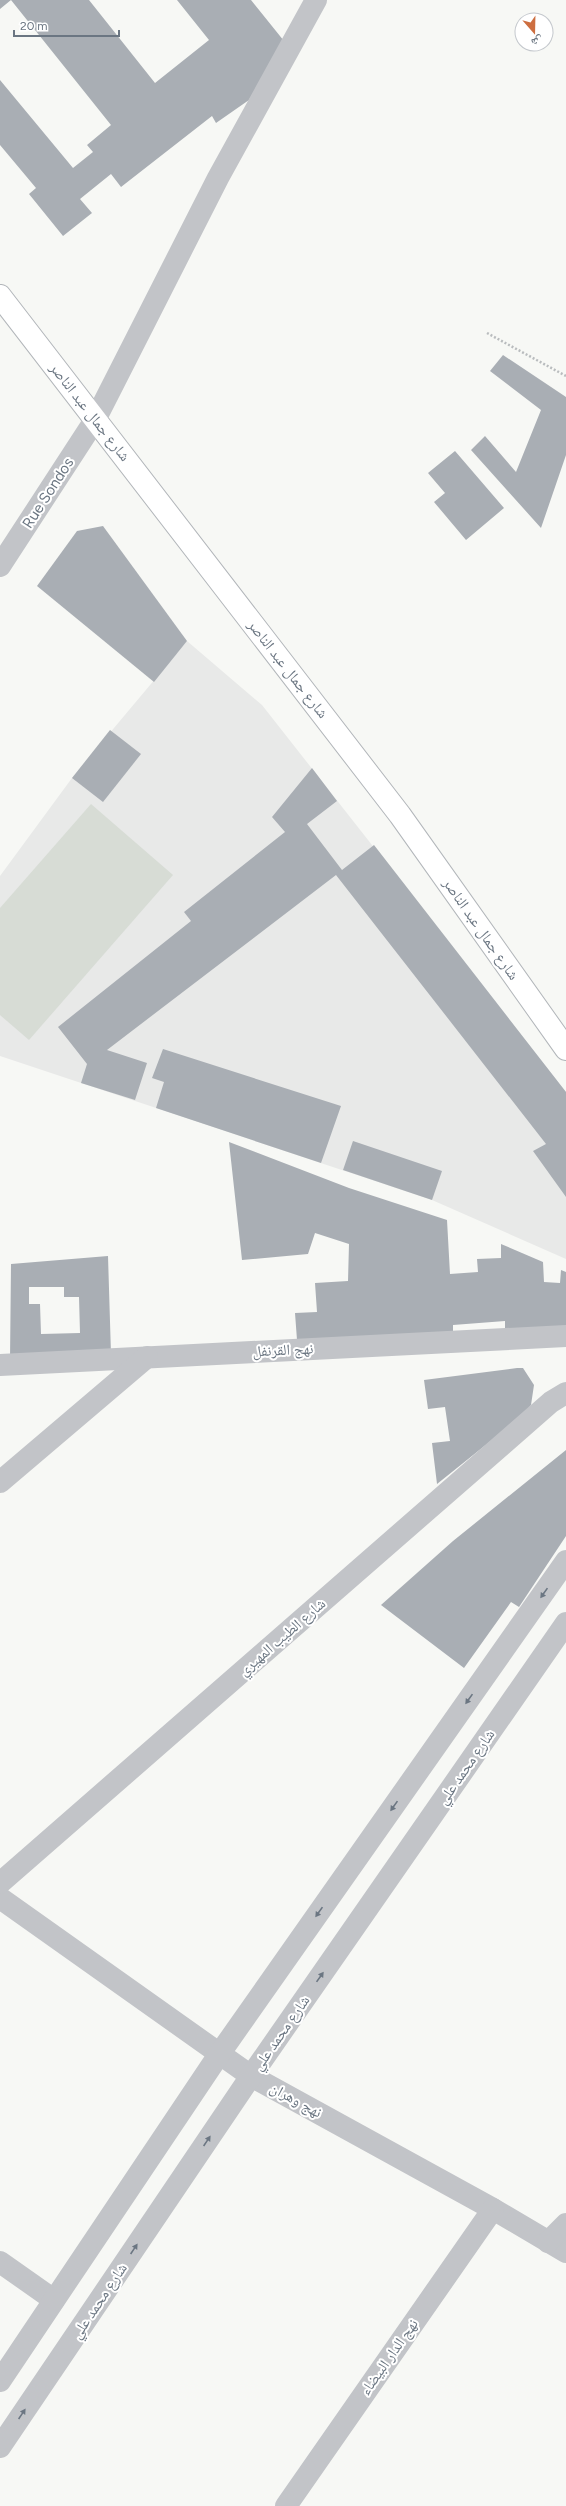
<svg xmlns="http://www.w3.org/2000/svg" width="566" height="2506" font-family="Figtree,'Noto Naskh Arabic',sans-serif">
  <rect width="100%" height="100%" fill="#f7f8f5"/>
  <path fill="#e8e9e8" d="M187 641 262 705 566 1092V1259L432 1200 0 1056V876L72 778Z"/>
  <path fill="#d7dcd5" d="M91 804 173 875 29 1040 0 1015V908Z"/>
  <g fill="#a9aeb4" fill-rule="evenodd">
    <path d="M0 0H89L155 83 209 40 177 0H251L284 41 249 100 216 123 212 116 121 187 111 174 80 199 92 213 63 236 29 194 36 188 0 145V80L73 168 93 152 87 145 111 125 11 0 0 9Z"/>
    <path d="M503 355 566 397V455L541 528 471 450 485 436 516 472 541 410 490 371Z"/>
    <path d="M455 451 504 508 466 540 434 502 445 493 428 473Z"/>
    <path d="M103 526 187 641 154 682 37 586 77 531Z"/>
    <path d="M110 730 141 754 103 802 72 778Z"/>
    <path d="M312 768 337 801 307 824 342 870 374 845 566 1092V1197L533 1151 546 1144 336 875 107 1050 147 1063 135 1100 81 1083 87 1064 58 1027 191 921 184 912 285 832 272 817Z"/>
    <path d="M163 1049 341 1106 321 1163 156 1108 164 1082 152 1078Z"/>
    <path d="M353 1141 442 1171 432 1200 343 1170Z"/>
    <path d="M229 1142 349 1188 447 1220 450 1274 478 1272 477 1259 501 1258V1244L543 1262 544 1282 560 1283 561 1270 566 1272V1329L505 1332V1321L453 1325V1337L297 1340 295 1313 317 1312 315 1283 348 1281 349 1244 315 1233 308 1254 242 1260Z"/>
    <path d="M108 1256 111 1354 10 1360 11 1264ZM29 1287H64V1297H79L80 1333 41 1334 40 1304H29Z"/>
    <path d="M517 1368H523L534 1385 531 1405 523 1415 437 1484 432 1443 450 1441 445 1407 428 1409 424 1380Z"/>
    <path d="M566 1450V1536L519 1607 511 1602 464 1668 381 1605 453 1541Z"/>
  </g>
  <g fill="none" stroke-linecap="round" stroke-linejoin="round">
    <defs>
      <path id="secondary" d="M0 296 400 815 566 1049"/>
    </defs>
    <use href="#secondary" stroke="#b2b6ba" stroke-width="24"/>
    <path stroke="#b9bcbe" stroke-width="2.5" stroke-dasharray="2 2" stroke-linecap="butt" d="M487 333 566 376"/>
    <g stroke="#c2c4c8" stroke-width="22">
      <path d="M0 566 95 420 218 178 316 0"/>
      <path d="M0 1365 566 1336"/>
      <path d="M0 1482 147 1357"/>
      <path d="M0 1898 251 2076 493 2209 566 2252"/>
      <path d="M548 2242 566 2224"/>
      <path d="M0 2262 54 2300"/>
      <path d="M286 2506 493 2209"/>
    </g>
    <g stroke="#c2c4c8" stroke-width="22">
      <path d="M0 1883 551 1402 566 1393"/>
      <path d="M0 2381 220 2053 566 1561"/>
      <path d="M0 2447 251 2076 566 1623"/>
    </g>
    <use href="#secondary" stroke="#fff" stroke-width="22"/>
  </g>
  <defs><path id="oneway-solid" d="M-6-.8H1V-3.2L6.5 0L1 3.2V.8H-6Z"/></defs>
  <g fill="#6b7682">
    <use href="#oneway-solid" transform="translate(544 1593) rotate(125)"/>
    <use href="#oneway-solid" transform="translate(469 1699) rotate(125)"/>
    <use href="#oneway-solid" transform="translate(394 1806) rotate(125)"/>
    <use href="#oneway-solid" transform="translate(319 1912) rotate(125)"/>
    <use href="#oneway-solid" transform="translate(320 1977) rotate(-55)"/>
    <use href="#oneway-solid" transform="translate(207 2141) rotate(-56)"/>
    <use href="#oneway-solid" transform="translate(134 2249) rotate(-56)"/>
    <use href="#oneway-solid" transform="translate(22 2414) rotate(-56)"/>
  </g>
  <g text-anchor="middle" dominant-baseline="central" stroke-width="4" stroke-linejoin="round" paint-order="stroke">
    <g font-size="15" fill="#6b7682" stroke="#fff">
      <text transform="translate(90 412) rotate(52)">شارع جمال عبد الناصر</text>
      <text transform="translate(48 493) rotate(-57)">Rue Sondos</text>
      <text transform="translate(288 669) rotate(52)">شارع جمال عبد الناصر</text>
      <text transform="translate(481 929) rotate(55)">شارع جمال عبد الناصر</text>
      <text transform="translate(283 1350) rotate(-3)">نهج القرنفل</text>
      <text transform="translate(282 1637) rotate(-41)">شارع الطيب المهيري</text>
      <text transform="translate(466 1767) rotate(-55)">شارع محمد علي</text>
      <text transform="translate(281 2033) rotate(-55)">شارع محمد علي</text>
      <text transform="translate(296 2100) rotate(29)">نهج وهران</text>
      <text transform="translate(99 2301) rotate(-56)">شارع محمد علي</text>
      <text transform="translate(389 2357) rotate(-55)">نهج الدار البيضاء</text>
    </g>
  </g>
  <g transform="translate(534 32) rotate(160)"><circle r="19" fill="#ffffff" stroke="#c4c8cd"/>
  <path d="M0-3L7 15L0 10L-7 15Z" fill="#cd6e40"/>
  <text y="-6" font-size="11" font-weight="bold" text-anchor="middle" fill="#6b7682">ش</text>
  </g>
  <path d="M14 30v6h105v-6" fill="none" stroke="#6b7682" stroke-width="2"/>
  <text x="20" y="30" font-size="12" fill="#6b7682" stroke="#ffffff" stroke-width="3" paint-order="stroke">20 m</text>
</svg>
